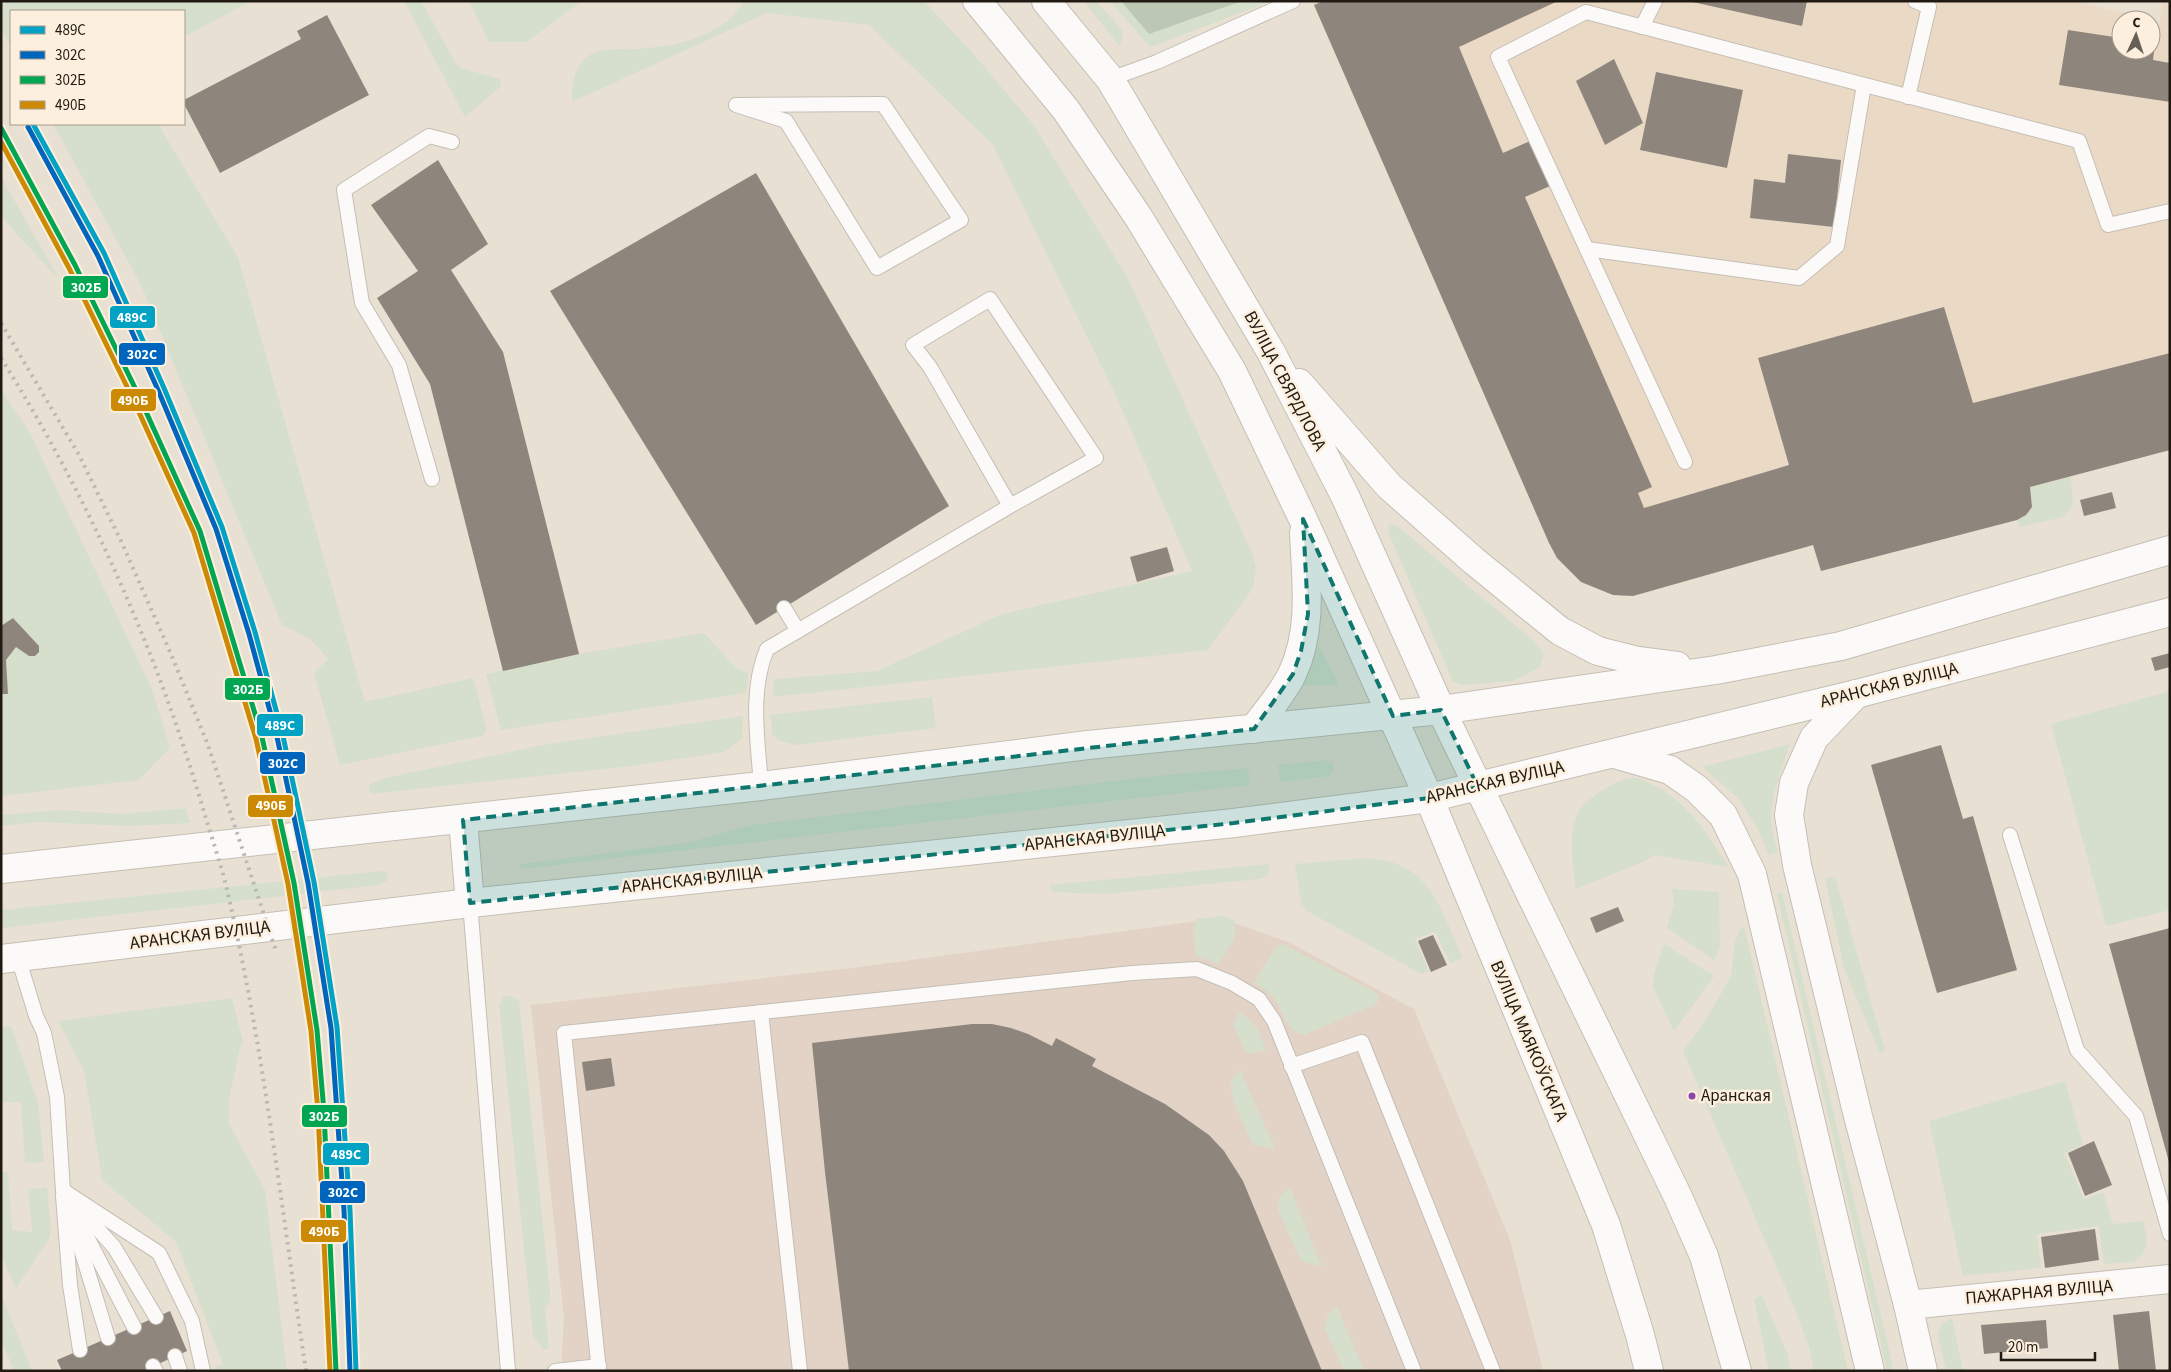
<svg xmlns="http://www.w3.org/2000/svg" width="2171" height="1372" font-family="'Source Sans 3',sans-serif">
  <rect width="100%" height="100%" fill="#e9e0d4"/>
  <path fill="#e3d2c6" d="M1220 918 1288 942 1414 1009 1510 1240 1543 1371H561L564 1318 531 1005 852 968Z"/>
  <path fill="#eadac5" d="M1312 1H2077L2147 20H2121V50H2151V21L2160 23 2163 1H2170V450L2030 487 2032 507 2026 515 2017 520 1821 571 1813 545 1633 596 1613 595 1581 582 1557 558 1549 543Z"/>
  <g fill="#d6dfcc">
    <path d="M1 1H251L184 37V11H11V47L1 28Z"/>
    <path d="M404 1H421L456 64 461 68 500 79 501 86 465 117Z"/>
    <path d="M469 1H582L527 42H489Z"/>
    <path d="M744 1H924L970 50 1033 124 1129 280 1252 553 1256 568 1253 588 1208 650 773 697 774 679 877 671 1002 614 1192 571 1117 398 993 145 869 25 767 13 572 102C572 83 574 61 594 53 608 47 622 50 636 49 669 47 703 41 730 19 735 15 740 7 744 1Z"/>
    <path d="M1084 1H1096L1123 31 1120 47Z"/>
    <path d="M1110 1H1272L1150 47Z"/>
    <path d="M53 124H158L238 257 365 702 473 678 487 730 482 736 340 765 314 673 328 659 311 640 282 625 141 285Z"/>
    <path d="M1 177 59 279 14 231 1 215Z"/>
    <path d="M1 390 29 431 152 689 170 748 139 780 1 796V694H7L6 660 16 647 29 656H35L39 652V646L13 618 1 626Z"/>
    <path d="M2071 477 2073 505 2064 517 2020 527 2017 520 2026 515 2032 507 2030 487Z"/>
    <path d="M1389 524 1396 525 1535 642 1544 654 1540 667 1513 681 1464 685 1453 682 1388 532Z"/>
    <path d="M704 633 736 668 749 673 746 693 501 730 486 674 579 654Z"/>
    <path d="M1318 645 1339 685 1297 686Z"/>
    <path d="M2170 691V910L2106 926 2051 724Z"/>
    <path d="M932 697 936 728 796 745 777 740 772 733 771 715Z"/>
    <path d="M743 716 742 739 724 752 632 766 371 794 368 786 380 779 548 744Z"/>
    <path d="M1790 744C1782 770 1768 800 1772 828 1773 836 1776 844 1778 851L1769 855 1759 831 1738 798 1702 767Z"/>
    <path d="M1324 760 1333 763 1334 770 1329 776 1280 782 1278 765Z"/>
    <path d="M1248 768 1250 785 521 869 520 864 686 843 752 825 1155 776Z"/>
    <path d="M1638 778C1685 796 1703 828 1729 867L1655 855 1643 862 1576 889C1573 865 1568 838 1577 815 1581 802 1610 784 1623 780 1628 778 1633 778 1638 778Z"/>
    <path d="M186 808 190 823 129 826 38 822 1 826V815L60 810 123 814Z"/>
    <path d="M1365 858C1430 860 1440 908 1463 958L1451 963 1435 932 1415 939 1429 971 1421 974 1307 911 1301 903 1295 864Z"/>
    <path d="M1269 864C1270 872 1268 876 1260 879L1106 894 1052 892 1050 885Z"/>
    <path d="M382 871 387 873 388 876 387 882 379 885 1 928V910Z"/>
    <path d="M1835 877 1885 1050 1880 1054 1844 968 1825 878Z"/>
    <path d="M1672 889 1719 892 1720 947 1714 960 1667 928 1674 903Z"/>
    <path d="M1782 892 1894 1371H1887L1777 894Z"/>
    <path d="M1223 916 1234 920C1240 937 1227 950 1219 964L1196 956 1193 929 1196 919Z"/>
    <path d="M1742 926 1745 930 1848 1371H1814L1809 1347 1793 1305 1683 1051 1707 1018 1731 976 1735 941Z"/>
    <path d="M1283 944 1375 992 1379 996 1378 1002 1372 1006 1304 1035C1285 1031 1284 1011 1273 997 1268 991 1261 987 1254 983L1277 946Z"/>
    <path d="M1664 944 1714 976 1674 1031 1653 987 1654 974Z"/>
    <path d="M511 995 519 1001 551 1301 545 1307 549 1348 544 1350 533 1336 499 1005 503 997Z"/>
    <path d="M232 998 243 1041 240 1048 229 1099V1124L265 1190 287 1371H216L215 1367 223 1364 176 1242 102 1180 84 1071 58 1021Z"/>
    <path d="M1240 1011 1257 1027 1266 1050 1249 1054 1245 1050 1233 1025Z"/>
    <path d="M11 1026 38 1102 44 1162 25 1163 21 1102H1V1027Z"/>
    <path d="M1240 1070 1275 1149 1253 1145C1247 1130 1226 1094 1232 1080 1233 1077 1237 1073 1240 1070Z"/>
    <path d="M2065 1081 2083 1145 2064 1153 2084 1199 2103 1192 2113 1224 2143 1221C2148 1238 2150 1250 2134 1262L2104 1264 2099 1226 2037 1234 2041 1268 1963 1276 1929 1121Z"/>
    <path d="M1 1172H8L12 1230 32 1232 28 1189 47 1188 51 1230 49 1239 16 1288 1 1254Z"/>
    <path d="M1290 1187 1322 1267 1301 1261 1278 1210 1280 1196Z"/>
    <path d="M1 1294 32 1371H14L1 1339Z"/>
    <path d="M1762 1295 1787 1353 1791 1371H1769L1754 1299Z"/>
    <path d="M1337 1306 1364 1371H1344L1325 1329 1327 1316Z"/>
    <path d="M1952 1318 1963 1371H1946L1938 1336 1941 1324Z"/>
  </g>
  <path fill="#bcc8b3" d="M1121 1H1242L1149 34Z"/>
  <g fill="#8e867c">
    <path d="M1323 1H1558L1459 47 1503 153 1530 141 1550 186 1525 197 1652 487 1638 493 1644 508 1789 465 1758 358 1944 307 1973 403 2170 353V450L2030 487 2032 507 2026 515 2017 520 1821 571 1813 545 1633 596 1613 595 1581 582 1557 558 1549 543 1314 5Z"/>
    <path d="M1688 1H1807L1802 26Z"/>
    <path d="M327 15 369 95 220 173 184 104V100L301 39 297 31Z"/>
    <path d="M2068 30 2121 38V50H2151V43L2155 44 2153 60 2170 63V102L2059 85Z"/>
    <path d="M1614 59 1643 123 1605 145 1576 81Z"/>
    <path d="M1656 72 1743 90 1727 168 1640 150Z"/>
    <path d="M1788 154 1841 160 1834 227 1750 218 1754 179 1785 183Z"/>
    <path d="M438 160 488 244 451 270 503 352 579 654 503 671 430 384 377 298 418 271 371 205Z"/>
    <path d="M756 173 949 506 756 625 550 291Z"/>
    <path d="M2112 492 2116 508 2084 516 2080 500Z"/>
    <path d="M1167 547 1174 571 1137 582 1130 557Z"/>
    <path d="M13 618 39 646V652L35 656H29L16 647 6 660 8 694H1V626Z"/>
    <path d="M2170 653V667L2155 671 2151 658Z"/>
    <path d="M1941 745 1963 819 1973 816 2017 970 1937 993 1871 765Z"/>
    <path d="M1618 907 1624 921 1596 933 1590 918Z"/>
    <path d="M2170 928V1162H2169L2109 944Z"/>
    <path d="M1433 935 1447 965 1431 972 1418 941Z"/>
    <path d="M972 1024H992L1011 1028 1028 1034 1052 1046 1056 1038 1096 1059 1092 1066 1165 1104 1209 1135 1224 1151 1243 1181 1322 1371H849L825 1172 812 1043Z"/>
    <path d="M611 1058 615 1086 586 1091 582 1062Z"/>
    <path d="M2094 1141 2112 1185 2085 1196 2068 1153Z"/>
    <path d="M2095 1229 2099 1260 2045 1268 2041 1237Z"/>
    <path d="M170 1311 187 1351 147 1369 148 1371H62L57 1360Z"/>
    <path d="M2149 1311 2156 1371H2119L2113 1315Z"/>
    <path d="M2046 1320 2048 1348 1984 1354 1981 1325Z"/>
  </g>
  <g fill="none" stroke-linecap="round" stroke-linejoin="round">
    <defs>
      <g id="service">
        <path d="M1642 27 1655 1"/>
        <path d="M1110 79 1157 62 1293 1"/>
        <path d="M1908 97 1929 7 1915 1"/>
        <path d="M883 104 961 220 877 268 786 121 736 105Z"/>
        <path d="M1587 249 1799 278 1837 246 1864 85"/>
        <path d="M1685 462 1498 57 1586 12 2079 141 2108 225 2170 211"/>
        <path d="M432 479 399 365 362 303 344 190 429 136 452 142"/>
        <path d="M784 608 798 631"/>
        <path d="M761 786C758 740 749 692 767 649L1010 506 930 367 913 345 990 299 1096 458 1010 506"/>
        <path d="M2010 835 2077 1050 2136 1116 2170 1234"/>
        <path d="M470 903 508 1371"/>
        <path d="M18 957 36 1016 44 1033 57 1097 63 1191 134 1327"/>
        <path d="M761 1012 800 1371"/>
        <path d="M1291 1066 1362 1042 1493 1371"/>
        <path d="M64 1191 159 1253 192 1321 203 1371"/>
        <path d="M63 1196 70 1285 80 1350"/>
        <path d="M77 1206 114 1247 156 1317"/>
        <path d="M73 1223 108 1338"/>
        <path d="M175 1356 180 1371"/>
        <path d="M153 1366 156 1371"/>
        <path d="M555 1371 599 1366"/>
        <path d="M599 1371 564 1033 1132 973 1197 969 1232 983 1259 999 1274 1021 1414 1371"/>
      </g>
      <path id="minor" d="M1908 1305 2170 1279"/>
      <g id="primary">
        <path d="M977 1 1066 110 1139 218 1232 371 1303 519 1429 798 1606 1225 1640 1335 1649 1371"/>
        <path d="M1046 1 1110 79 1271 352 1345 496 1441 710 1678 1197 1704 1256 1737 1371"/>
        <path d="M1299 383 1389 486 1474 561 1560 631 1598 651 1638 661 1677 666"/>
        <path d="M1856 694 1814 738 1794 783 1789 815 1797 865 1858 1116 1908 1305 1923 1371"/>
        <path d="M1254 729C1266 712 1285 691 1293 672 1313 628 1306 580 1304 533"/>
        <path d="M1615 754 1670 770 1697 789 1723 815 1752 874 1870 1371"/>
        <path d="M463 820 470 903"/>
        <path d="M1 869 761 786 1088 745 1441 710 1716 670 1841 646 2170 550"/>
        <path d="M1 959 470 903 1234 823 1429 798 1856 694 2170 612"/>
      </g>
    </defs>
    <use href="#service" stroke="#c5beb4" stroke-width="16"/>
    <use href="#minor" stroke="#c5beb4" stroke-width="30"/>
    <use href="#primary" stroke="#c5beb4" stroke-width="30"/>
    <use href="#service" stroke="#fcfaf9" stroke-width="14"/>
    <use href="#minor" stroke="#fcfaf9" stroke-width="28"/>
    <use href="#primary" stroke="#fcfaf9" stroke-width="28"/>
    <g stroke="#bab8b5" stroke-width="4" stroke-dasharray="2.5 5" stroke-linecap="butt">
      <path d="M1 323 79 455 121 541 171 654 208 745 276 951"/>
      <path d="M1 358C89 498 158 654 204 812 212 839 222 867 228 894 264 1051 282 1212 306 1371"/>
    </g>
    <defs>
      <path id="rail-1" d="M33 124 104 253 164 388 222 527 255 632 283 736 314 882 337 1027 350 1210 356 1371"/>
      <path id="rail-2" d="M28 127 98 256 158 390 216 529 249 634 277 737 308 883 331 1028 344 1210 350 1371"/>
      <path id="rail-3" d="M1 128 75 265 138 394 200 531 262 737 294 883 317 1030 324 1112 336 1371"/>
      <path id="rail-4" d="M1 142 69 268 132 397 194 533 256 739 288 884 311 1031 318 1112 330 1371"/>
    </defs>
    <use href="#rail-1" stroke="#fdefdd" stroke-width="9"/>
    <use href="#rail-2" stroke="#fdefdd" stroke-width="9"/>
    <use href="#rail-3" stroke="#fdefdd" stroke-width="9"/>
    <use href="#rail-4" stroke="#fdefdd" stroke-width="9"/>
    <use href="#rail-1" stroke="#02a2c5" stroke-width="5"/>
    <use href="#rail-2" stroke="#0065bd" stroke-width="5"/>
    <use href="#rail-3" stroke="#00a651" stroke-width="5"/>
    <use href="#rail-4" stroke="#cc8a04" stroke-width="5"/>
  </g>
  <path fill="#0f766e" fill-opacity="0.2" stroke="#0f766e" stroke-width="4" stroke-dasharray="10 6" stroke-linejoin="round" d="M1303 519 1393 716 1441 710 1478 787 1429 798 1234 823 470 903 463 820 1254 729 1293 674 1301 651 1308 614Z"/>
  <circle fill="#8e44ad" stroke="#fdefdd" stroke-width="2" cx="1692" cy="1096" r="4.5"/>
  <g text-anchor="middle" dominant-baseline="central" stroke-width="5" stroke-linejoin="round" paint-order="stroke">
    <g font-size="17" fill="#201a12" stroke="#fdefdd" text-anchor="start">
      <text x="1701" y="1096">Аранская</text>
    </g>
    <g font-size="18" fill="#201a12" stroke="#fdefdd">
      <text transform="translate(1285 381) rotate(62)">ВУЛІЦА СВЯРДЛОВА</text>
      <text transform="translate(1889 685) rotate(-14)">АРАНСКАЯ ВУЛІЦА</text>
      <text transform="translate(1495 782) rotate(-13)">АРАНСКАЯ ВУЛІЦА</text>
      <text transform="translate(1095 838) rotate(-6)">АРАНСКАЯ ВУЛІЦА</text>
      <text transform="translate(692 880) rotate(-6)">АРАНСКАЯ ВУЛІЦА</text>
      <text transform="translate(200 935) rotate(-7)">АРАНСКАЯ ВУЛІЦА</text>
      <text transform="translate(1529 1041) rotate(67)">ВУЛІЦА МАЯКОЎСКАГА</text>
      <text transform="translate(2039 1292) rotate(-5)">ПАЖАРНАЯ ВУЛІЦА</text>
    </g>
  </g>
  <g stroke="#fdefdd" stroke-width="2">
    <rect x="62" y="275" width="47" height="24" rx="5" fill="#00a651"/>
    <rect x="109" y="305" width="47" height="24" rx="5" fill="#02a2c5"/>
    <rect x="118" y="342" width="48" height="24" rx="5" fill="#0065bd"/>
    <rect x="110" y="388" width="47" height="24" rx="5" fill="#cc8a04"/>
    <rect x="224" y="677" width="47" height="24" rx="5" fill="#00a651"/>
    <rect x="256" y="713" width="48" height="24" rx="5" fill="#02a2c5"/>
    <rect x="259" y="751" width="47" height="24" rx="5" fill="#0065bd"/>
    <rect x="247" y="794" width="47" height="24" rx="5" fill="#cc8a04"/>
    <rect x="301" y="1104" width="47" height="24" rx="5" fill="#00a651"/>
    <rect x="322" y="1142" width="48" height="24" rx="5" fill="#02a2c5"/>
    <rect x="319" y="1180" width="47" height="24" rx="5" fill="#0065bd"/>
    <rect x="300" y="1219" width="47" height="24" rx="5" fill="#cc8a04"/>
  </g>
  <g font-size="14" text-anchor="middle" font-weight="bold" fill="#fff">
    <text x="86" y="292">302Б</text>
    <text x="132" y="322">489С</text>
    <text x="142" y="359">302С</text>
    <text x="133" y="405">490Б</text>
    <text x="248" y="694">302Б</text>
    <text x="280" y="730">489С</text>
    <text x="283" y="768">302С</text>
    <text x="271" y="810">490Б</text>
    <text x="324" y="1121">302Б</text>
    <text x="346" y="1159">489С</text>
    <text x="343" y="1197">302С</text>
    <text x="324" y="1236">490Б</text>
  </g>
  <rect width="2171" height="1372" fill="none" stroke="#201a12" stroke-width="5"/>
  <rect x="10" y="10" width="175" height="115" fill="#fdefdd" stroke="#a59a8c"/>
  <rect x="20" y="26" width="25" height="8" fill="#02a2c5" stroke="#a59a8c"/>
  <text x="55" y="35" font-size="15" fill="#201a12">489С</text>
  <rect x="20" y="51" width="25" height="8" fill="#0065bd" stroke="#a59a8c"/>
  <text x="55" y="60" font-size="15" fill="#201a12">302С</text>
  <rect x="20" y="76" width="25" height="8" fill="#00a651" stroke="#a59a8c"/>
  <text x="55" y="85" font-size="15" fill="#201a12">302Б</text>
  <rect x="20" y="101" width="25" height="8" fill="#cc8a04" stroke="#a59a8c"/>
  <text x="55" y="110" font-size="15" fill="#201a12">490Б</text>
  <g transform="translate(2136 35) rotate(3)"><circle r="24" fill="#fdefdd" stroke="#a59a8c"/>
  <path d="M0-4L9 19L0 12L-9 19Z" fill="#665f56"/>
  <text y="-8" font-size="14" font-weight="bold" text-anchor="middle" fill="#201a12">С</text>
  </g>
  <path d="M2001 1352v8h94v-8" fill="none" stroke="#201a12" stroke-width="2.5"/>
  <text x="2008" y="1352" font-size="15" fill="#201a12" stroke="#fdefdd" stroke-width="4" paint-order="stroke">20 m</text>
</svg>
